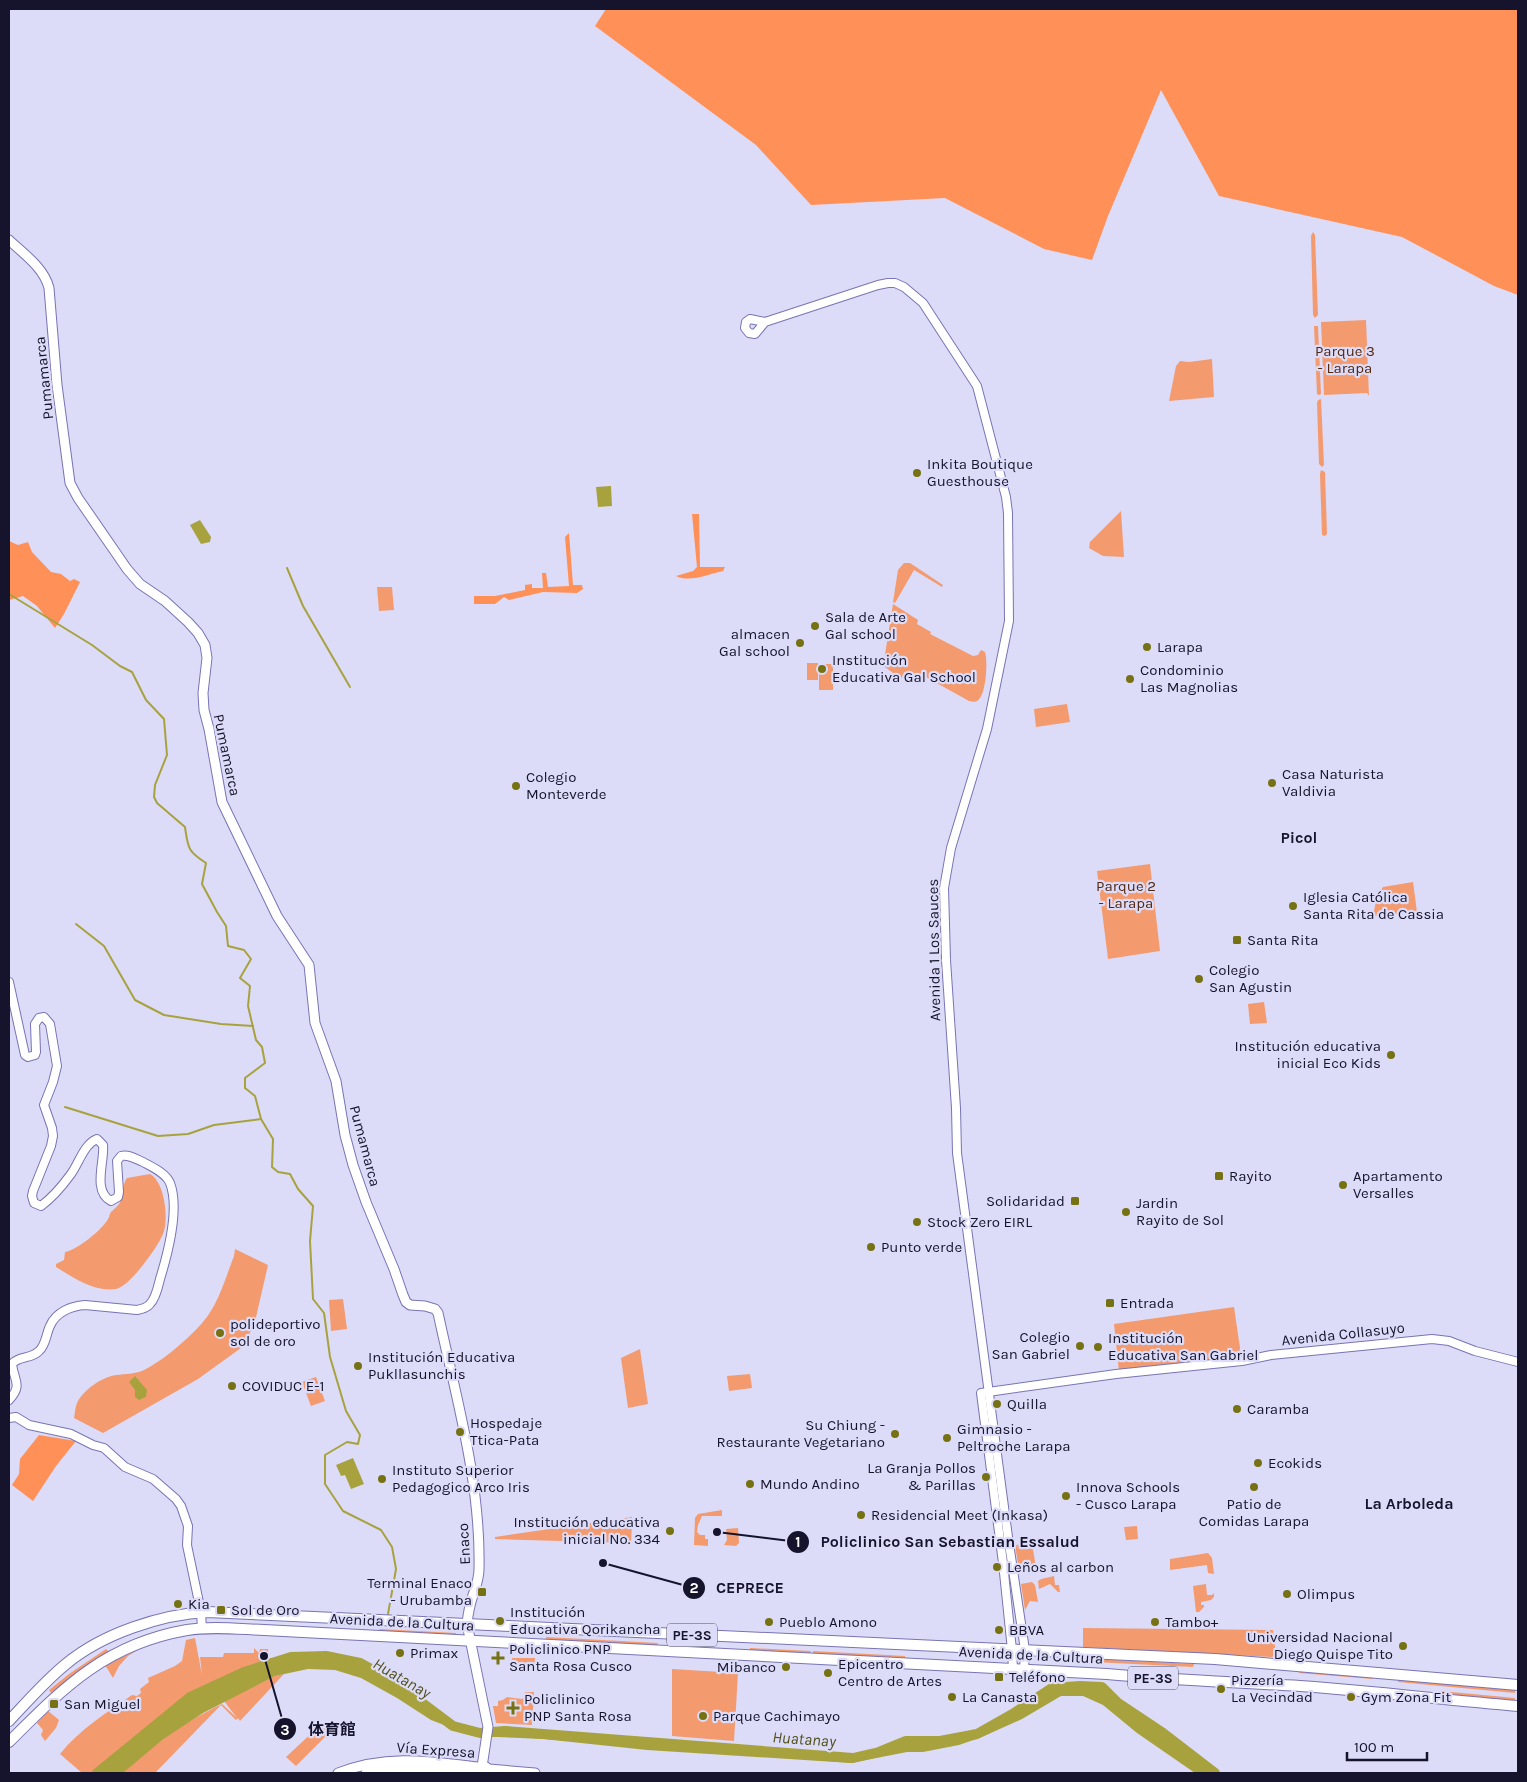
<svg xmlns="http://www.w3.org/2000/svg" width="1527" height="1782" font-family="Karla,'Noto Sans SC',sans-serif">
  <rect width="100%" height="100%" fill="#dcdcf8"/>
  <g fill="#f49a6f">
    <path d="M1313 232 1315 235 1318 315 1315 318 1313 315 1311 236Z"/>
    <path d="M1366 320 1369 396 1367 393 1324 395 1321 322Z"/>
    <path d="M1314 326H1318L1321 394 1319 395 1317 394Z"/>
    <path d="M1212 359 1214 397 1169 401 1176 366 1180 361 1189 362Z"/>
    <path d="M1321 399 1324 465 1322 467 1319 464 1317 403 1318 400Z"/>
    <path d="M1321 470 1325 472 1327 534 1325 536 1322 535 1320 474Z"/>
    <path d="M1121 511 1124 557 1103 556 1089 548 1090 542Z"/>
    <path d="M904 563H910L943 585 942 587 914 570 895 603 893 602 898 570Z"/>
    <path d="M377 587H392L394 610 379 611Z"/>
    <path d="M893 604 918 620 917 624 931 632 930 634 973 656 978 655 981 650 985 652C988 662 986 690 980 698 977 703 973 702 969 701L924 676 920 682 905 672 901 679 885 667 884 661Z"/>
    <rect x="807" y="663" width="11" height="17"/>
    <rect x="819" y="664" width="14" height="26"/>
    <path d="M1067 704 1070 722 1036 727 1034 709Z"/>
    <path d="M1150 864 1160 951 1108 959 1097 871Z"/>
    <path d="M1413 882 1417 912 1373 916 1377 896 1383 887Z"/>
    <path d="M1264 1002 1267 1023 1250 1024 1248 1004Z"/>
    <path d="M150 1174C165 1182 169 1220 163 1234 158 1247 129 1287 116 1289 94 1292 74 1278 56 1267V1264L64 1260 65 1252C77 1250 102 1230 108 1219 110 1216 109 1215 111 1212 114 1209 117 1207 119 1204 125 1195 121 1186 127 1178Z"/>
    <path d="M235 1249 268 1265 254 1326 241 1348 198 1379 103 1433 74 1418C75 1413 75 1408 77 1403 83 1390 102 1377 116 1375 126 1374 137 1374 146 1369 165 1359 189 1338 203 1322 219 1303 225 1279 234 1256Z"/>
    <path d="M343 1299 347 1329 331 1331 329 1300Z"/>
    <path d="M1234 1307 1240 1348 1239 1357 1119 1371 1114 1324Z"/>
    <path d="M640 1349 648 1404 628 1408 621 1358Z"/>
    <path d="M750 1374 752 1388 729 1391 727 1376Z"/>
    <path d="M316 1377 325 1401 311 1406 302 1382Z"/>
    <path d="M722 1510V1516H702L698 1525 697 1532 700 1535H705V1539H708V1546L694 1545 695 1518 698 1514Z"/>
    <path d="M632 1517V1519L642 1518V1521L632 1522 631 1543 495 1539V1537Z"/>
    <path d="M1137 1526 1138 1539 1126 1540 1124 1527Z"/>
    <path d="M738 1528 739 1543 736 1546 724 1545 727 1540 726 1529Z"/>
    <path d="M1032 1543 1036 1568 1019 1570 1015 1545Z"/>
    <path d="M1208 1553 1212 1558 1214 1574 1208 1573 1207 1565 1170 1570V1559Z"/>
    <path d="M1054 1576 1055 1585H1059L1060 1592H1058L1050 1584 1039 1589 1038 1581 1041 1579Z"/>
    <path d="M1032 1582 1035 1585 1038 1602 1030 1601 1025 1610 1021 1584Z"/>
    <path d="M1206 1584 1207 1595H1212L1214 1593V1597L1211 1600 1201 1602V1605H1204V1607L1199 1612H1196L1193 1586Z"/>
    <path d="M1083 1628 1273 1630 1276 1655 1272 1657 1083 1647Z"/>
    <path d="M380 1629 456 1633V1635L377 1631Z"/>
    <path d="M546 1637 658 1643 657 1646 546 1640Z"/>
    <path d="M195 1638 202 1675 200 1657H223L224 1653H254V1648L259 1653 260 1649H268L269 1660 270 1658 286 1659 244 1672 189 1699 95 1773H82L60 1754C79 1730 106 1713 132 1695L137 1696 141 1693 140 1689 149 1682 148 1678 175 1666 182 1661 186 1640Z"/>
    <path d="M750 1648 811 1651 810 1653 750 1651Z"/>
    <path d="M106 1649 109 1652 85 1666 51 1693 49 1690 69 1674Z"/>
    <path d="M138 1650 128 1656 119 1666 113 1678 105 1665Z"/>
    <path d="M813 1651 905 1656V1658L813 1654Z"/>
    <path d="M512 1658H535L534 1668 511 1666Z"/>
    <path d="M1095 1659 1194 1664 1193 1667 1094 1662Z"/>
    <path d="M672 1669 738 1673 734 1741 672 1736Z"/>
    <path d="M1300 1670 1372 1676 1373 1679 1299 1673Z"/>
    <path d="M284 1674 240 1721 238 1718 236 1720 221 1705 155 1773H123C149 1746 188 1720 222 1704L237 1718 224 1701 275 1676Z"/>
    <path d="M1398 1678 1515 1690V1693L1398 1682Z"/>
    <path d="M1441 1691 1515 1698 1514 1701 1440 1695Z"/>
    <path d="M525 1692H534L532 1725 496 1723 493 1706H498V1701L503 1700 507 1697 522 1699 524 1697Z"/>
    <path d="M47 1710 59 1720 56 1728 45 1741 41 1735 43 1730 37 1723Z"/>
    <path d="M319 1723 325 1724V1737L296 1766 286 1757 316 1729 315 1727Z"/>
  </g>
  <g fill="#ff9058">
    <path d="M606 9H1518V295L1494 286 1402 237 1219 196 1161 90 1108 216 1092 260 1044 249 945 198 811 205 756 145 595 26Z"/>
    <path d="M692 514H699L700 567H725L723 571C709 574 690 583 676 576L693 571 697 567Z"/>
    <path d="M569 533 573 585H582L583 589 577 593 543 592 509 600 504 597 495 604H474V596H495L525 590V585L532 584V588H543L542 573H546L548 587 569 586 565 537Z"/>
    <path d="M9 541 18 545 28 542 32 552 51 572 61 574 70 581 74 579 80 582 64 614 55 628 37 606 23 596 9 600Z"/>
    <path d="M39 1435 76 1441 56 1466 33 1501 12 1485 19 1474 20 1459Z"/>
  </g>
  <g fill="#a8a23e">
    <path d="M611 486 612 506 598 507 596 487Z"/>
    <path d="M200 520 211 537 210 542 201 544 190 525Z"/>
    <path d="M135 1376 147 1390 146 1397 139 1400 135 1397V1390L129 1382Z"/>
    <path d="M353 1458 364 1484 351 1489 345 1475 341 1476 336 1465Z"/>
    <path d="M326 1656 360 1663 393 1681 453 1726 480 1733 505 1731 853 1758 879 1752 906 1741H940L977 1734 1014 1713 1052 1688 1080 1686 1102 1687 1118 1703 1163 1733 1215 1773H1195L1137 1733 1103 1705 1083 1696H1061L1022 1719 982 1737 959 1745 923 1752H907L851 1763 647 1750 543 1739 473 1736 431 1720 397 1698 361 1678 335 1670 308 1669 275 1676 203 1713 162 1740 123 1773H97L190 1697 244 1672 291 1657Z"/>
  </g>
  <g fill="none" stroke-linecap="round" stroke-linejoin="round">
    <g stroke="#a8a23e" stroke-width="2">
      <path d="M287 568 303 606 350 687"/>
      <path d="M9 594 92 645 120 666 132 672 146 700 164 719 167 755 155 785 154 797 157 803 185 827C188 847 187 851 206 863L202 884 217 912 226 926 228 946 244 950 251 959 240 978 250 986 248 1006 256 1040 262 1047 265 1063 245 1078V1088L255 1096 261 1119 273 1139 272 1167 278 1172 290 1174 298 1189 313 1206 310 1241 313 1299 324 1313 330 1357 346 1411 360 1435 358 1444 347 1442 325 1455V1484L343 1511 381 1530 392 1547 396 1569 388 1614"/>
      <path d="M76 924 104 946 135 1000 164 1015 221 1024 253 1026"/>
      <path d="M65 1107 158 1136 188 1134 214 1125 261 1119"/>
    </g>
    <path stroke="#a8a23e" stroke-width="10" d="M97 1773 190 1697 244 1672 291 1657 326 1656 360 1663 393 1681 453 1726 480 1733 505 1731 853 1758 879 1752 906 1741H940L977 1734 1014 1713 1052 1688 1080 1686 1102 1687 1118 1703 1163 1733 1215 1773"/>
    <defs>
      <g id="tertiary">
        <path d="M765 322 750 319 746 322 745 328 749 333 755 334 765 322 878 285 888 283H895L904 287 923 303 977 386 1006 497 1008 513 1009 621 987 729 951 848 944 888 946 960 956 1108 957 1153 1008 1537 1025 1650 1024 1670"/>
        <path d="M9 982 25 1055 28 1057 35 1055 36 1052 35 1024 39 1018 44 1017 50 1024 57 1066 53 1082 44 1105 52 1128 53 1136 51 1146 33 1191 32 1196 34 1203 41 1206C52 1198 63 1185 71 1174 79 1163 84 1144 97 1139L103 1145C105 1161 92 1191 111 1201L118 1197 119 1192 117 1161 121 1156C129 1154 136 1159 143 1162 152 1167 166 1173 170 1183 180 1209 168 1253 160 1279 158 1287 156 1298 150 1304 147 1308 142 1309 137 1310L85 1305C71 1306 56 1312 50 1326 46 1334 46 1345 39 1351 32 1359 18 1356 12 1364 14 1381 23 1385 9 1400"/>
        <path d="M9 1418 16 1417 29 1425 71 1434 93 1445 104 1448 125 1467 153 1479 176 1499 181 1506 188 1526 187 1545 201 1612 202 1629"/>
        <path d="M1013 1669 1012 1650 1003 1563 981 1393 1116 1374 1242 1361 1271 1355 1432 1339 1449 1341 1475 1351 1518 1362"/>
      </g>
      <g id="secondary">
        <path d="M489 1769 535 1773"/>
        <path d="M338 1773C386 1754 429 1761 478 1767"/>
      </g>
      <g id="primary">
        <path d="M9 240C24 254 44 268 49 288L57 385 70 483 78 498 127 569 140 584 165 601 188 622 198 633 205 645 207 658 203 693 204 710 209 729 222 802 277 916 309 965 315 1023 336 1081 345 1135 353 1165 366 1202 394 1269 403 1295 406 1302 410 1305 425 1306 435 1309 438 1313C456 1397 481 1483 479 1569 479 1579 476 1586 473 1595 470 1604 468 1614 467 1624L488 1727 482 1767"/>
        <path d="M478 1768 486 1767 493 1773"/>
        <path d="M366 1773C402 1765 436 1769 472 1773"/>
      </g>
      <g id="trunk">
        <path d="M9 1721C27 1702 45 1681 66 1664 102 1634 161 1614 208 1612L1215 1659 1518 1685"/>
        <path d="M9 1742C64 1687 106 1644 187 1630 212 1626 238 1629 264 1630L1107 1674C1171 1680 1235 1682 1300 1686 1373 1691 1445 1700 1518 1706"/>
      </g>
    </defs>
    <use href="#tertiary" stroke="#7874b3" stroke-width="10"/>
    <use href="#secondary" stroke="#7874b3" stroke-width="11"/>
    <use href="#primary" stroke="#7874b3" stroke-width="11"/>
    <use href="#trunk" stroke="#7874b3" stroke-width="12"/>
    <use href="#tertiary" stroke="#fff" stroke-width="8"/>
    <use href="#secondary" stroke="#fff" stroke-width="9"/>
    <use href="#primary" stroke="#fff" stroke-width="9"/>
    <use href="#trunk" stroke="#fff" stroke-width="10"/>
  </g>
  <g fill="#767113" stroke="#dcdcf8" stroke-width="2">
    <circle cx="917" cy="473" r="5"/>
    <circle cx="815" cy="626" r="5"/>
    <circle cx="800" cy="643" r="5"/>
    <circle cx="1147" cy="647" r="5"/>
    <circle cx="822" cy="669" r="5"/>
    <circle cx="1130" cy="679" r="5"/>
    <circle cx="1272" cy="783" r="5"/>
    <circle cx="516" cy="786" r="5"/>
    <circle cx="1293" cy="906" r="5"/>
    <rect x="1232" y="935" width="10" height="10" rx="2.5"/>
    <circle cx="1199" cy="979" r="5"/>
    <circle cx="1391" cy="1055" r="5"/>
    <rect x="1214" y="1171" width="10" height="10" rx="2.5"/>
    <circle cx="1343" cy="1185" r="5"/>
    <rect x="1070" y="1196" width="10" height="10" rx="2.5"/>
    <circle cx="1126" cy="1212" r="5"/>
    <circle cx="917" cy="1222" r="5"/>
    <circle cx="871" cy="1247" r="5"/>
    <rect x="1105" y="1298" width="10" height="10" rx="2.5"/>
    <circle cx="220" cy="1333" r="5"/>
    <circle cx="1080" cy="1346" r="5"/>
    <circle cx="1098" cy="1347" r="5"/>
    <circle cx="358" cy="1366" r="5"/>
    <circle cx="232" cy="1386" r="5"/>
    <circle cx="997" cy="1404" r="5"/>
    <circle cx="1237" cy="1409" r="5"/>
    <circle cx="460" cy="1432" r="5"/>
    <circle cx="895" cy="1434" r="5"/>
    <circle cx="947" cy="1438" r="5"/>
    <circle cx="1258" cy="1463" r="5"/>
    <circle cx="986" cy="1477" r="5"/>
    <circle cx="382" cy="1479" r="5"/>
    <circle cx="750" cy="1484" r="5"/>
    <circle cx="1254" cy="1487" r="5"/>
    <circle cx="1066" cy="1496" r="5"/>
    <circle cx="861" cy="1515" r="5"/>
    <circle cx="670" cy="1531" r="5"/>
    <circle cx="997" cy="1567" r="5"/>
    <rect x="477" y="1587" width="10" height="10" rx="2.5"/>
    <circle cx="1287" cy="1594" r="5"/>
    <circle cx="178" cy="1604" r="5"/>
    <rect x="216" y="1605" width="10" height="10" rx="2.5"/>
    <circle cx="500" cy="1621" r="5"/>
    <circle cx="769" cy="1622" r="5"/>
    <circle cx="1155" cy="1622" r="5"/>
    <circle cx="999" cy="1630" r="5"/>
    <circle cx="1403" cy="1646" r="5"/>
    <circle cx="400" cy="1653" r="5"/>
    <path d="M495.5 1650.5h5v5h5v5h-5v5h-5v-5h-5v-5h5z"/>
    <circle cx="786" cy="1667" r="5"/>
    <circle cx="828" cy="1673" r="5"/>
    <rect x="994" y="1672" width="10" height="10" rx="2.5"/>
    <circle cx="1221" cy="1689" r="5"/>
    <circle cx="952" cy="1697" r="5"/>
    <circle cx="1351" cy="1697" r="5"/>
    <rect x="49" y="1699" width="10" height="10" rx="2.5"/>
    <path d="M510.5 1700.5h5v5h5v5h-5v5h-5v-5h-5v-5h5z"/>
    <circle cx="703" cy="1716" r="5"/>
  </g>
  <g text-anchor="middle" dominant-baseline="central" stroke-width="4.5" stroke-linejoin="round" paint-order="stroke">
    <g fill="#dcdcf8" stroke="#515069" stroke-width="1">
      <rect x="667" y="1623.5" width="50" height="23" rx="4"/>
      <rect x="1128" y="1666.5" width="50" height="23" rx="4"/>
    </g>
    <g font-size="14" font-weight="bold" fill="#16142c">
      <text x="692" y="1635">PE-3S</text>
      <text x="1153" y="1678">PE-3S</text>
    </g>
    <g font-size="15" fill="#532811" stroke="#dcdcf8">
      <text x="1345" y="351">Parque 3<tspan x="1345" dy="17">- Larapa</tspan></text>
      <text x="1126" y="886">Parque 2<tspan x="1126" dy="17">- Larapa</tspan></text>
    </g>
    <g font-size="15" fill="#16142c" stroke="#dcdcf8">
      <text transform="translate(44 378) rotate(-96)">Pumamarca</text>
      <text transform="translate(227 755) rotate(78)">Pumamarca</text>
      <text transform="translate(934 950) rotate(-91)">Avenida 1 Los Sauces</text>
      <text transform="translate(365 1146) rotate(75)">Pumamarca</text>
      <text transform="translate(1343 1334) rotate(-6)">Avenida Collasuyo</text>
      <text transform="translate(464 1544) rotate(-93)">Enaco</text>
      <text transform="translate(402 1622) rotate(3)">Avenida de la Cultura</text>
      <text transform="translate(1031 1655) rotate(3)">Avenida de la Cultura</text>
      <text transform="translate(436 1750) rotate(4)">Vía Expresa</text>
    </g>
    <g font-size="15" fill="#16142c" stroke="#dcdcf8" text-anchor="start">
      <text x="927" y="464">Inkita Boutique<tspan x="927" dy="17">Guesthouse</tspan></text>
      <text x="825" y="617">Sala de Arte<tspan x="825" dy="17">Gal school</tspan></text>
      <text x="790" y="634" text-anchor="end">almacen<tspan x="790" dy="17">Gal school</tspan></text>
      <text x="1157" y="647">Larapa</text>
      <text x="832" y="660">Institución<tspan x="832" dy="17">Educativa Gal School</tspan></text>
      <text x="1140" y="670">Condominio<tspan x="1140" dy="17">Las Magnolias</tspan></text>
      <text x="1282" y="774">Casa Naturista<tspan x="1282" dy="17">Valdivia</tspan></text>
      <text x="526" y="777">Colegio<tspan x="526" dy="17">Monteverde</tspan></text>
      <text x="1303" y="897">Iglesia Católica<tspan x="1303" dy="17">Santa Rita de Cassia</tspan></text>
      <text x="1247" y="940">Santa Rita</text>
      <text x="1209" y="970">Colegio<tspan x="1209" dy="17">San Agustin</tspan></text>
      <text x="1381" y="1046" text-anchor="end">Institución educativa<tspan x="1381" dy="17">inicial Eco Kids</tspan></text>
      <text x="1229" y="1176">Rayito</text>
      <text x="1353" y="1176">Apartamento<tspan x="1353" dy="17">Versalles</tspan></text>
      <text x="1065" y="1201" text-anchor="end">Solidaridad</text>
      <text x="1136" y="1203">Jardin<tspan x="1136" dy="17">Rayito de Sol</tspan></text>
      <text x="927" y="1222">Stock Zero EIRL</text>
      <text x="881" y="1247">Punto verde</text>
      <text x="1120" y="1303">Entrada</text>
      <text x="230" y="1324">polideportivo<tspan x="230" dy="17">sol de oro</tspan></text>
      <text x="1070" y="1337" text-anchor="end">Colegio<tspan x="1070" dy="17">San Gabriel</tspan></text>
      <text x="1108" y="1338">Institución<tspan x="1108" dy="17">Educativa San Gabriel</tspan></text>
      <text x="368" y="1357">Institución Educativa<tspan x="368" dy="17">Pukllasunchis</tspan></text>
      <text x="242" y="1386">COVIDUC E-1</text>
      <text x="1007" y="1404">Quilla</text>
      <text x="1247" y="1409">Caramba</text>
      <text x="470" y="1423">Hospedaje<tspan x="470" dy="17">Ttica-Pata</tspan></text>
      <text x="885" y="1425" text-anchor="end">Su Chiung -<tspan x="885" dy="17">Restaurante Vegetariano</tspan></text>
      <text x="957" y="1429">Gimnasio -<tspan x="957" dy="17">Peltroche Larapa</tspan></text>
      <text x="1268" y="1463">Ecokids</text>
      <text x="976" y="1468" text-anchor="end">La Granja Pollos<tspan x="976" dy="17">&amp; Parillas</tspan></text>
      <text x="392" y="1470">Instituto Superior<tspan x="392" dy="17">Pedagogico Arco Iris</tspan></text>
      <text x="760" y="1484">Mundo Andino</text>
      <text x="1076" y="1487">Innova Schools<tspan x="1076" dy="17">- Cusco Larapa</tspan></text>
      <text x="1254" y="1504" text-anchor="middle">Patio de<tspan x="1254" dy="17">Comidas Larapa</tspan></text>
      <text x="871" y="1515">Residencial Meet (Inkasa)</text>
      <text x="660" y="1522" text-anchor="end">Institución educativa<tspan x="660" dy="17">inicial No. 334</tspan></text>
      <text x="1007" y="1567">Leños al carbon</text>
      <text x="472" y="1583" text-anchor="end">Terminal Enaco<tspan x="472" dy="17">- Urubamba</tspan></text>
      <text x="1297" y="1594">Olimpus</text>
      <text x="188" y="1604">Kia</text>
      <text x="231" y="1610">Sol de Oro</text>
      <text x="510" y="1612">Institución<tspan x="510" dy="17">Educativa Qorikancha</tspan></text>
      <text x="779" y="1622">Pueblo Amono</text>
      <text x="1165" y="1622">Tambo+</text>
      <text x="1009" y="1630">BBVA</text>
      <text x="1393" y="1637" text-anchor="end">Universidad Nacional<tspan x="1393" dy="17">Diego Quispe Tito</tspan></text>
      <text x="509" y="1649">Policlinico PNP<tspan x="509" dy="17">Santa Rosa Cusco</tspan></text>
      <text x="410" y="1653">Primax</text>
      <text x="838" y="1664">Epicentro<tspan x="838" dy="17">Centro de Artes</tspan></text>
      <text x="776" y="1667" text-anchor="end">Mibanco</text>
      <text x="1009" y="1677">Teléfono</text>
      <text x="1231" y="1680">Pizzería<tspan x="1231" dy="17">La Vecindad</tspan></text>
      <text x="962" y="1697">La Canasta</text>
      <text x="1361" y="1697">Gym Zona Fit</text>
      <text x="524" y="1699">Policlinico<tspan x="524" dy="17">PNP Santa Rosa</tspan></text>
      <text x="64" y="1704">San Miguel</text>
      <text x="713" y="1716">Parque Cachimayo</text>
    </g>
    <g font-size="16" font-weight="bold" fill="#16142c" stroke="#dcdcf8">
      <text x="1299" y="837">Picol</text>
      <text x="1409" y="1503">La Arboleda</text>
    </g>
    <g font-size="16" font-style="italic" fill="#514e19" stroke="#dcdcf8">
      <text transform="translate(402 1678) rotate(30)">Huatanay</text>
      <text transform="translate(804 1739) rotate(4)">Huatanay</text>
    </g>
  </g>
  <path fill="none" stroke="#16142c" stroke-width="2" d="M717 1532L798 1542M603 1563L694 1588M264 1656L285 1729"/>
  <g fill="#16142c" stroke="#dcdcf8" stroke-width="2">
    <circle cx="717" cy="1532" r="5"/>
    <circle cx="603" cy="1563" r="5"/>
    <circle cx="264" cy="1656" r="5"/>
    <circle cx="798" cy="1542" r="12"/>
    <circle cx="694" cy="1588" r="12"/>
    <circle cx="285" cy="1729" r="12"/>
  </g>
  <g font-size="15" text-anchor="middle" font-weight="bold" fill="#fff">
    <text x="798" y="1547">1</text>
    <text x="694" y="1593">2</text>
    <text x="285" y="1735">3</text>
  </g>
  <g font-size="16" text-anchor="middle" font-weight="bold" fill="#16142c" stroke="#dcdcf8" stroke-width="4.5" stroke-linejoin="round" paint-order="stroke">
    <text x="950" y="1547">Policlinico San Sebastian Essalud</text>
    <text x="750" y="1593">CEPRECE</text>
    <text x="332" y="1735">体育館</text>
  </g>
  <rect width="1527" height="1782" fill="none" stroke="#16142c" stroke-width="20"/>
  <path d="M1347 1752v8h80v-8" fill="none" stroke="#16142c" stroke-width="2.5"/>
  <text x="1354" y="1752" font-size="15" fill="#16142c" stroke="#dcdcf8" stroke-width="4" paint-order="stroke">100 m</text>
</svg>
